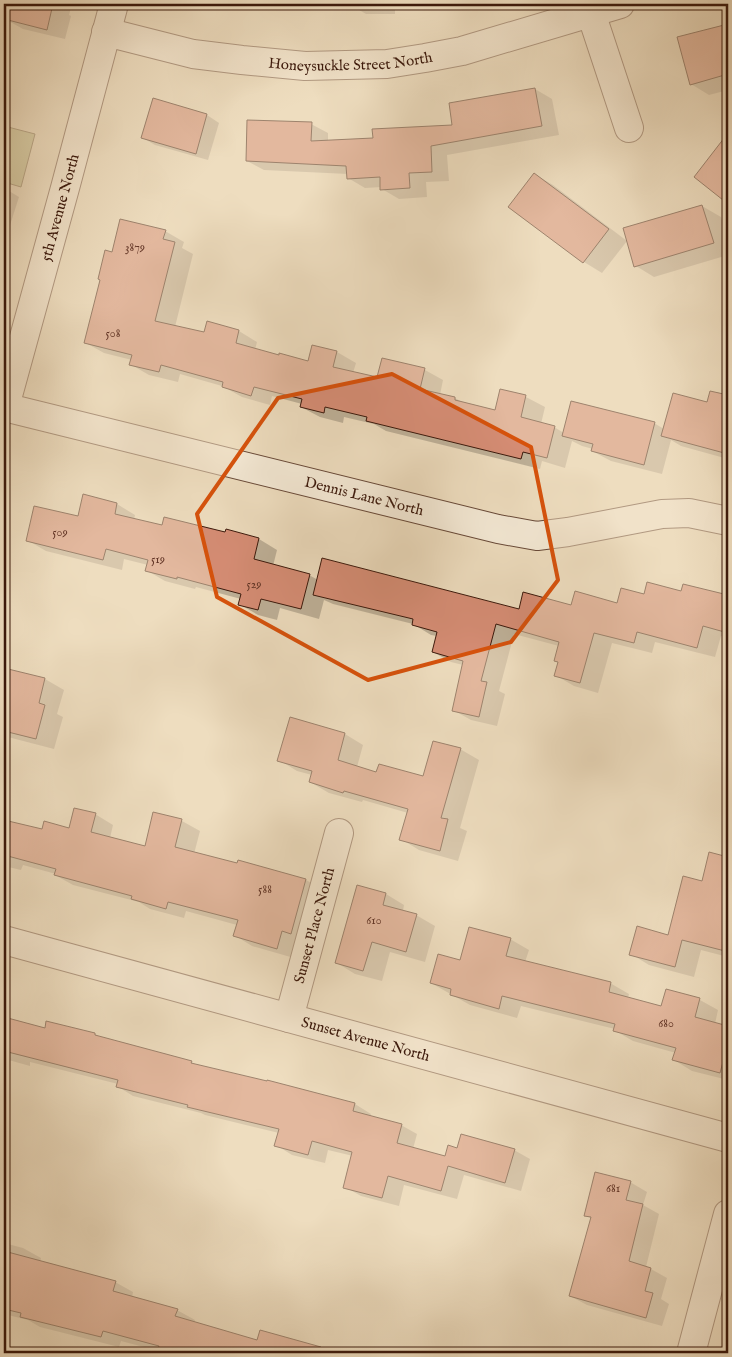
<svg xmlns="http://www.w3.org/2000/svg" width="732" height="1357" font-family="'IM FELL English',serif">
  <rect width="100%" height="100%" fill="#eeddbf"/>
  <filter id="stains"><feTurbulence type="fractalNoise" baseFrequency=".004" numOctaves="4"/><feColorMatrix values="0 0 0 0 .2 0 0 0 0 .09 0 0 0 0 .02 0 0 0 .5 -.17"/></filter>
  <radialGradient id="worn" r=".72"><stop offset=".6" stop-color="#630" stop-opacity="0"/><stop offset="1" stop-color="#630" stop-opacity=".3"/></radialGradient>
  <path fill="#c0bf8c" stroke="#7e6c4c" d="M4 126 35 134 21 187 4 182Z"/>
  <g fill="#0003">
    <path d="M9 4H72L69 15 71 16 65 39 23 29 5 19Z"/>
    <path d="M247 4H261L260 6Z"/>
    <path d="M266 4H293V10L272 7Z"/>
    <path d="M349 4H395V14H366Z"/>
    <path d="M728 25V90L709 95 691 84 678 38Z"/>
    <path d="M535 89 552 99 559 135 447 155 449 181 426 182 427 197 399 199 382 189V187L365 188 348 178V174L264 170 247 161 311 124 328 133V141L374 139 454 126Z"/>
    <path d="M154 100 207 115 219 123 208 160 155 145 143 138Z"/>
    <path d="M728 135V202L695 177Z"/>
    <path d="M534 174 553 185 627 241 602 273 584 262 510 207Z"/>
    <path d="M4 188 19 197 4 244Z"/>
    <path d="M702 206 721 217 728 242V255L654 277 636 266Z"/>
    <path d="M165 231 184 242 182 248 193 254 175 327 205 334 208 323 239 331 257 342 255 350 309 362 313 346 337 352 356 363 353 373 378 379 382 359 425 370 443 380 440 395 455 398 464 403 496 411 501 390 526 397 545 407 541 424 554 427 564 433 654 423 664 429 708 403 711 392 728 397V459L681 446 671 440 662 474 611 461 592 451 593 449 582 446 572 441 565 468 542 461 540 469 386 431 374 424 344 417 343 423 320 417 301 407 302 404 272 396 270 405 242 397 222 386 180 374 178 382 149 375 130 364 132 360 104 353 86 343 113 253Z"/>
    <path d="M4 265 9 269 4 290Z"/>
    <path d="M84 496 117 504 135 515 134 520 163 527 226 534 227 531 259 539 277 550 273 566 309 575 318 580 520 610 618 604 645 596 682 593 726 596 728 587V638L721 636 715 657 655 642 652 653 612 643 598 693 574 686 555 675 559 662V646L514 634 499 691 505 694 497 726 471 720 453 710 463 665 451 662 433 652 437 636 431 635 413 624 333 604 324 600 319 619 280 608 277 620 258 615 239 604 241 599 196 587 195 589 165 581 146 570 148 565 124 559 122 570 46 551 27 540 78 518Z"/>
    <path d="M4 669 45 679 64 690 57 714 63 717 54 749 4 736Z"/>
    <path d="M291 719 345 734 363 745 357 767 377 773 424 778 460 749 479 760 460 828 467 831 458 861 419 850 401 839 408 813 363 800 362 802 329 793 310 782 312 775 297 771 279 760Z"/>
    <path d="M95 814 113 825 110 838 146 848 154 814 182 821 200 831 194 854 238 865 239 861 306 880 324 890 294 958 252 946 234 935 237 925 186 911 184 918 150 909 139 902 73 885 55 875 56 874 23 865 21 870 4 866V821L43 830 70 829Z"/>
    <path d="M710 854 728 859V957L701 950 694 977 649 965 631 954 668 936 703 882Z"/>
    <path d="M386 894 404 905 403 911 416 915 435 926 425 962 390 952 382 981 355 974 337 963Z"/>
    <path d="M510 939 529 950 525 962 610 983 629 994 628 998 662 1007 700 1000 718 1010 715 1024 728 1027V1080L692 1071 674 1060 676 1053 633 1041 614 1030 615 1029 521 1006 517 1018 470 1005 431 983 460 961Z"/>
    <path d="M4 1019 46 1030 95 1034 103 1039 191 1062 197 1065 355 1104 371 1114 370 1117 401 1125 417 1134 413 1149 446 1158 458 1149 514 1150 530 1159 521 1191 464 1175 457 1199 404 1185 399 1206 361 1196 345 1187 353 1156 328 1150 325 1163 292 1155 276 1145 279 1133 205 1115 201 1113 133 1096 117 1086 118 1084 30 1062V1066L5 1059Z"/>
    <path d="M630 1182 647 1192 643 1205 659 1214 646 1267 651 1269 667 1278 661 1299 669 1304 662 1326 587 1305 570 1296 592 1219 585 1215Z"/>
    <path d="M4 1243 23 1248 41 1258 40 1262 115 1282 133 1292 132 1298 177 1310 195 1320 194 1323 258 1342 303 1349 302 1353H159V1351L121 1341 119 1347 40 1327 28 1320 4 1314Z"/>
  </g>
  <g fill="#d68d75" stroke="#3b180b">
    <path d="M4 4H53L47 30 4 19Z"/>
    <path d="M728 24V74L690 85 677 37Z"/>
    <path d="M535 88 542 126 431 146 432 172 409 173 410 188 380 190V177L347 179 346 166 246 161 247 120 312 122 311 141 373 138 372 129 452 125 449 103Z"/>
    <path d="M153 98 207 114 196 154 141 138Z"/>
    <path d="M728 133V204L694 177Z"/>
    <path d="M534 173 609 229 583 263 508 207Z"/>
    <path d="M702 205 714 243 634 267 623 228Z"/>
    <path d="M120 219 166 230 163 239 175 242 155 321 204 332 207 321 239 330 236 343 279 355V353L308 361 312 345 337 351 333 367 377 377 382 358 425 368 420 389 455 397V400L495 410 500 389 526 395 521 417 555 426 547 458 523 452 521 459 366 421 367 417 325 407 324 413 300 407 302 399 254 387 251 396 222 387 223 382 161 365 159 372 129 365 132 355 84 343 100 280 98 279 105 250 112 252Z"/>
    <path d="M710 391 728 395V454L661 436 673 393 707 402Z"/>
    <path d="M571 401 655 422 644 465 591 451 593 444 562 436Z"/>
    <path d="M83 494 117 503 115 514 162 525 164 517 225 532 226 529 259 538 254 559 310 574 301 609 261 599 258 610 238 605 241 594 177 577V579L145 571 148 560 106 549 103 560 26 541 34 506 78 516Z"/>
    <path d="M322 558 519 609 523 592 571 605 575 591 617 603 621 588 644 594 647 582 681 591 683 584 728 595V633L703 626 697 648 637 632 634 643 594 633 580 683 554 676 558 662 554 661 559 642 496 624 481 681 487 682 479 717 452 711 463 661 432 652 437 632 412 625 413 619 313 595Z"/>
    <path d="M4 668 45 678 39 703 45 705 36 739 4 731Z"/>
    <path d="M290 717 345 733 338 760 376 772 379 764 423 776 433 741 461 748 441 818 448 819 440 851 399 840 408 809 344 791 343 793 309 782 312 771 277 761Z"/>
    <path d="M74 808 96 813 91 832 145 846 153 812 182 819 175 847 237 863 238 860 306 879 291 934 282 931 277 949 233 936 238 920 168 902 166 909 131 899 132 896 54 875 56 869 4 855V820L42 829 44 821 69 828Z"/>
    <path d="M709 852 728 857V939L725 951 682 940 675 967 629 955 637 926 668 935 683 876 702 881Z"/>
    <path d="M357 885 386 893 383 905 417 914 406 952 372 942 363 971 335 963Z"/>
    <path d="M469 927 511 938 506 956 611 982 609 992 661 1006 666 989 700 998 695 1017 728 1026V1043L720 1073 672 1060 676 1048 613 1031 615 1024 502 996 499 1009 450 995 451 989 430 983 438 954 460 960Z"/>
    <path d="M4 1017 45 1028 46 1021 95 1033V1035L192 1061 191 1063 267 1081V1080L355 1103 353 1111 402 1124 397 1143 445 1156 448 1145 457 1148 461 1134 515 1149 505 1183 448 1166 441 1191 388 1176 382 1198 343 1188 352 1152 312 1141 308 1155 274 1146 279 1129 187 1107 188 1105 116 1087 118 1080 4 1051Z"/>
    <path d="M595 1172 631 1181 626 1200 643 1204 629 1261 651 1268 645 1291 653 1293 646 1318 569 1296 591 1217 584 1216Z"/>
    <path d="M4 1251 116 1281 113 1291 178 1309 175 1316 257 1340 260 1330 321 1347 320 1353H157L159 1346 103 1331 101 1337 20 1317 21 1313 4 1309Z"/>
  </g>
  <g fill="none" stroke-linecap="round" stroke-linejoin="round">
    <defs>
      <g id="minor">
        <path d="M591 13 629 128"/>
        <path id="s1" d="M106 32 193 54 242 60 305 66 387 64 425 58 462 51 620 4"/>
        <path id="s2" d="M4 407 498 529 537 536 568 532 662 514 689 513 728 521"/>
        <path id="s3" d="M4 410 65 188 114 4"/>
        <path id="s4" d="M4 940 728 1138"/>
        <path id="s5" d="M289 1018 339 833"/>
        <path d="M691 1353 728 1214"/>
      </g>
    </defs>
    <use href="#minor" stroke="#684938" stroke-width="30"/>
    <use href="#minor" stroke="#f4e9d5" stroke-width="28"/>
  </g>
  <path d="M0 0H732V1357H0ZM392 374 531 447 558 580 511 642 368 680 217 597 197 514 278 398Z" fill="#eeddbf" fill-opacity=".55" fill-rule="evenodd"/>
  <path fill="none" stroke="#d7520c" stroke-width="4" stroke-linejoin="round" d="M392 374 531 447 558 580 511 642 368 680 217 597 197 514 278 398Z"/>
  <g text-anchor="middle" dominant-baseline="central" stroke-width="5" stroke-linejoin="round" paint-order="stroke">
    <g font-size="12" fill="#623526">
      <text x="135" y="247">3879</text>
      <text x="113" y="333">508</text>
      <text x="60" y="532">509</text>
      <text x="158" y="559">519</text>
      <text x="254" y="584">529</text>
      <text x="265" y="889">588</text>
      <text x="374" y="920">610</text>
      <text x="666" y="1023">680</text>
      <text x="613" y="1188">681</text>
    </g>
    <g font-size="15" fill="#3b180b" stroke="#f4e9d5">
      <text stroke="none"><textPath href="#s1" startOffset="248">Honeysuckle Street North</textPath></text>
      <text stroke="none"><textPath href="#s3" startOffset="210">5th Avenue North</textPath></text>
      <text stroke="none"><textPath href="#s2" startOffset="371">Dennis Lane North</textPath></text>
      <text stroke="none"><textPath href="#s5" startOffset="96">Sunset Place North</textPath></text>
      <text stroke="none"><textPath href="#s4" startOffset="375">Sunset Avenue North</textPath></text>
    </g>
  </g>
  <rect width="732" height="1357" fill="none" stroke="#eeddbf" stroke-width="20"/>
  <rect x="5" y="5" width="722" height="1347" fill="none" stroke="#3b180b" stroke-width="2.5"/>
  <rect x="10" y="10" width="712" height="1337" fill="none" stroke="#3b180b"/>
  <rect width="100%" height="100%" filter="url(#stains)"/>
  <rect width="100%" height="100%" fill="url(#worn)"/>
</svg>
